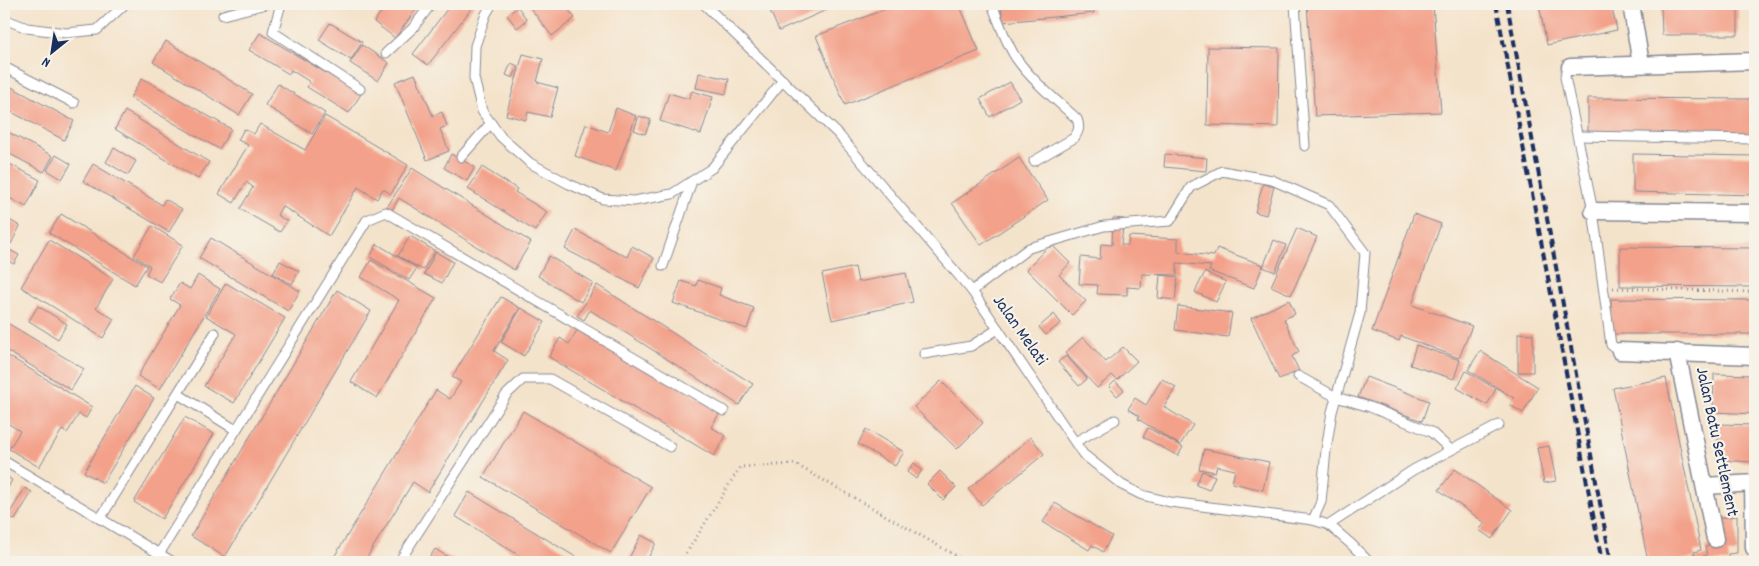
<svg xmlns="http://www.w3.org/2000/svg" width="1759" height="566" font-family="Dekko,sans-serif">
  <rect width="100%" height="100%" fill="#f7f3e8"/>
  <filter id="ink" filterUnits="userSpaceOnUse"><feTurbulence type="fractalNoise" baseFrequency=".02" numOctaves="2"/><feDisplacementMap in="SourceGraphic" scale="10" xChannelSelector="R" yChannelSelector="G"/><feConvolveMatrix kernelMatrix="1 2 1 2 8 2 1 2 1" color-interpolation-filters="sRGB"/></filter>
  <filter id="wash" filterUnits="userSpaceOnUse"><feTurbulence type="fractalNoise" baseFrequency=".0096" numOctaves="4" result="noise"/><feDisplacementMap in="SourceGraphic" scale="20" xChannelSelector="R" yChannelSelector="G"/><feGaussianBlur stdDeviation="1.12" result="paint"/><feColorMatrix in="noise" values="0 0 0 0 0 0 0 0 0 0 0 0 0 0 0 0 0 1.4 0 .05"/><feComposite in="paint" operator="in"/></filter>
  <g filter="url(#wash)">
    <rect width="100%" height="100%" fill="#f4e3cb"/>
    <g id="blocks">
      <g fill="#f3a18a">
        <path d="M94 4H112L111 8Z"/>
        <path d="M363 4H378L373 10Z"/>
        <path d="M387 4H420L395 38 374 22Z"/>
        <path d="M451 4H475L428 65 413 54Z"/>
        <path d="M527 4H564L575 18 552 36Z"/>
        <path d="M767 4H840L779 31Z"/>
        <path d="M898 4H959L979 51 845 105 816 36Z"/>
        <path d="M1001 4H1093L1094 13 1003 22Z"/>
        <path d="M1307 4H1433L1441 112 1315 116Z"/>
        <path d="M1539 4H1611L1617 30 1547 45Z"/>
        <path d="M1661 4H1738V35H1662Z"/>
        <path d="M518 7 527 20 517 28 507 15Z"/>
        <path d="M330 23 362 42 351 60 319 40Z"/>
        <path d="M260 33 361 94 349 113 307 87 310 82 291 70 289 74 249 50Z"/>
        <path d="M166 41 252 94 239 115 153 62Z"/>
        <path d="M362 45 389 63 378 81 350 63Z"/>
        <path d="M1208 47 1279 48 1278 127 1207 125Z"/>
        <path d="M523 54 543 59 537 82 558 88 550 117 528 112 526 120 506 115Z"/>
        <path d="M511 63 518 66 513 78 506 75Z"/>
        <path d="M699 73 729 79 726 94 696 88Z"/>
        <path d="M415 74 433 116 442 112 447 126 440 129 449 151 427 160 395 82Z"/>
        <path d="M142 78 231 129 219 149 130 98Z"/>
        <path d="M1010 82 1020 99 990 117 980 99Z"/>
        <path d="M4 83 74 121 64 140 4 108Z"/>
        <path d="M278 84 325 113 312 134 265 105Z"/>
        <path d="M692 91 713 97 701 134 660 121 669 93 689 99Z"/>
        <path d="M1588 98 1755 99V135L1588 134Z"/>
        <path d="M616 108 636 116 616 171 575 156 586 124 608 132Z"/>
        <path d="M125 111 209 162 198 179 115 129Z"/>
        <path d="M325 116 408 165 391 194 383 189 377 199 358 187 329 236 282 206 277 215 287 221 280 232 240 209 253 187 246 182 234 203 219 194 248 145 238 140 244 129 254 134 260 124 305 150Z"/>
        <path d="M639 116 651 120 645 134 634 130Z"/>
        <path d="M4 130 53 156 44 172 4 151Z"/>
        <path d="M114 148 136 161 128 175 106 162Z"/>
        <path d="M451 154 475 167 467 181 444 168Z"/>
        <path d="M1165 154 1207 158 1206 171 1164 167Z"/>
        <path d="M1633 154 1755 156V195L1633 192Z"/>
        <path d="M56 155 71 164 62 179 47 170Z"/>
        <path d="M1019 158 1048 200 981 245 952 203Z"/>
        <path d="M4 161 40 180 26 207 4 195Z"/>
        <path d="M93 164 162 205 165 199 182 209 169 232 83 181Z"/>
        <path d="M482 167 517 189 515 192 547 212 535 231 468 189Z"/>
        <path d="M412 168 531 242 514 270 399 198 392 210 387 207Z"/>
        <path d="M1263 184 1274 187 1266 215 1255 212Z"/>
        <path d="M61 214 147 266 135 285 49 233Z"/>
        <path d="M1414 214 1441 224 1412 305 1472 326 1459 358 1401 336 1399 341 1372 331Z"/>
        <path d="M4 217 20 226 11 244 4 240Z"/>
        <path d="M1113 218 1124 219 1121 245H1128L1129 236 1178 239V252L1214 256 1217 248 1263 265 1254 288 1209 271 1211 266 1177 263V275L1142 274 1141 288 1127 287V295L1097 294 1098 285 1079 284 1081 257 1100 259 1101 244 1112 245Z"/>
        <path d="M152 226 183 245 160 282 146 274 150 266 134 256Z"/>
        <path d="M1297 228 1317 237 1291 295 1271 286Z"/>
        <path d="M575 230 627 257 632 246 654 258 639 288 565 249Z"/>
        <path d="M410 236 435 251 423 270 398 256Z"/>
        <path d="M211 238 300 291 288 311 199 258Z"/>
        <path d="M49 240 113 279 96 308 114 319 103 338 21 287Z"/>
        <path d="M1274 240 1286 245 1275 272 1263 267Z"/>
        <path d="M377 244 417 268 409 280 370 257Z"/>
        <path d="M1051 244 1070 263 1059 275 1086 301 1072 315 1026 269Z"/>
        <path d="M4 247 19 255 14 264 4 259Z"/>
        <path d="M1620 247 1755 248V287L1620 286Z"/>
        <path d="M436 252 453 262 442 283 424 274Z"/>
        <path d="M549 256 593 283 581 302 538 276Z"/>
        <path d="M371 260 436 298 377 398 351 382 399 300 361 277Z"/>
        <path d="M280 261 299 271 292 284 273 274Z"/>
        <path d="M855 267 858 282 906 273 913 302 832 320 822 274Z"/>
        <path d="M1205 272 1226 282 1216 302 1195 292Z"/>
        <path d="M198 275 220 289 160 389 138 376 180 305 170 299 180 283 190 289Z"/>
        <path d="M1160 275 1178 277 1175 300 1158 298Z"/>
        <path d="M698 280 721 288 719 295 754 308 747 329 673 303 681 281 696 286Z"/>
        <path d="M226 283 285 318 234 403 204 386 236 334 206 316Z"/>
        <path d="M597 285 753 384 739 405 590 310 584 320 577 316Z"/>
        <path d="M337 290 371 311 225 557 191 536Z"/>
        <path d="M501 297 520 308 494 351 508 360 428 492 413 482 364 562H331L436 390 450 399 461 382 452 377Z"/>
        <path d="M1611 299 1755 300V334H1611Z"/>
        <path d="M1289 300 1295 314 1284 319 1299 352 1292 356 1299 371 1279 379 1251 318Z"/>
        <path d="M38 306 67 324 58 339 29 321Z"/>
        <path d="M1178 306 1232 313 1228 337 1175 330Z"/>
        <path d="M521 308 545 322 524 356 501 342Z"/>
        <path d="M1054 314 1061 323 1046 335 1039 327Z"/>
        <path d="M4 321 84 369 71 390 4 349Z"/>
        <path d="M579 327 721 411 711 427 726 436 714 456 549 357 560 338 569 344Z"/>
        <path d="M1518 333 1533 334V372H1518Z"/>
        <path d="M1083 337 1106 362 1123 347 1137 361 1117 380 1112 375 1097 388 1065 353Z"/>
        <path d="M1416 345 1460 360 1454 379 1410 365Z"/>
        <path d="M1480 351 1538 387 1523 413 1510 405 1514 398 1468 370Z"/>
        <path d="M7 355 92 407 86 418 79 414 67 433 62 430 39 467 9 449 20 431 4 421V360Z"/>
        <path d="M1066 356 1087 379 1079 386 1058 362Z"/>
        <path d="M1466 371 1496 389 1487 405 1457 388Z"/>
        <path d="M1714 374 1755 375V414L1713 412Z"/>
        <path d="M1366 377 1429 401 1422 421 1358 397Z"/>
        <path d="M1666 378 1701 550 1694 552 1695 558 1671 562H1648L1613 388Z"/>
        <path d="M1162 379 1176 387 1164 407 1193 425 1180 445 1138 419 1139 416 1128 409 1135 398 1146 405Z"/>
        <path d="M941 381 983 423 957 449 914 407Z"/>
        <path d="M1115 381 1124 390 1117 396 1109 387Z"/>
        <path d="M135 386 154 398 103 483 84 472Z"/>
        <path d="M523 411 651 487 611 553 483 477Z"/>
        <path d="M185 417 214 434 162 519 134 502Z"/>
        <path d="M1719 424 1755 425V462L1717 460Z"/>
        <path d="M1148 428 1183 447 1178 456 1143 437Z"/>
        <path d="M866 429 904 452 895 466 858 444Z"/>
        <path d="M1031 437 1044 454 982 505 968 489Z"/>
        <path d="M1549 446 1556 481 1544 483 1537 448Z"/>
        <path d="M1204 449 1269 462 1263 490 1232 483 1235 470 1217 466 1215 472 1199 469Z"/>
        <path d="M914 463 922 470 916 479 907 472Z"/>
        <path d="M1455 469 1512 510 1492 539 1479 530 1485 523 1439 490Z"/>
        <path d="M940 471 956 487 943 500 927 484Z"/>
        <path d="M1202 471 1215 476 1209 490 1196 485Z"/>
        <path d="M4 475 12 480 4 495Z"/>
        <path d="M25 488 32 492 15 520 8 516Z"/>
        <path d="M469 492 584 562H530L455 516Z"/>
        <path d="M1055 503 1112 536 1103 552 1092 545 1089 550 1043 522Z"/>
        <path d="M1737 516V553L1728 554 1729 562H1687L1707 555 1705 547 1723 543 1718 518Z"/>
        <path d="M641 535 656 543 646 562H627Z"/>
        <path d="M435 549 457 562H427Z"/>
      </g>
    </g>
  </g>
  <g filter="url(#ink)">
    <use href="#blocks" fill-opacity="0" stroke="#888994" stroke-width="1"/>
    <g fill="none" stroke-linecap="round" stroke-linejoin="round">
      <defs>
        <g id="lane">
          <path d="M281 4 273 32 360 89"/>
          <path d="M492 4 486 14 475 46 474 78 482 111 501 137 530 163 569 184 603 199 634 201 672 194 712 168 783 80"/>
          <path d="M704 4 838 134 972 291 1083 454 1122 485 1142 495 1170 502 1313 520 1329 525 1351 544 1369 562"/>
          <path d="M992 4C999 22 1005 41 1016 58 1032 81 1056 100 1077 119 1080 127 1079 131 1074 138L1034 161"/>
          <path d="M1295 4 1305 146"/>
          <path d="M223 15 266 4"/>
          <path d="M4 19 27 28 66 33 97 30 125 4"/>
          <path d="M386 53 413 28 431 4"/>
          <path d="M4 67 74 103"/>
          <path d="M1570 67 1566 71 1565 77 1593 211 1611 345 1620 351"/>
          <path d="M1578 136 1755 139"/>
          <path d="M461 157 491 123"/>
          <path d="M663 266 692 181"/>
          <path d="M972 291 1029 248 1104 226 1170 221 1191 187 1222 171 1272 180 1329 205 1365 253 1360 313 1332 412 1326 450 1321 502 1313 520"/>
          <path d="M924 354 971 346 998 329"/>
          <path d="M1298 376 1336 397 1370 407 1431 432 1451 450"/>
          <path d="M178 394 236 430"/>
          <path d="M1075 442 1115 420"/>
          <path d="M4 461 173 562"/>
          <path d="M100 519 215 333"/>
          <path d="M1329 525 1413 470 1499 425"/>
          <path d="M159 554 367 220 386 212 724 411"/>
          <path d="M399 562 506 395 523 379H550L670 447"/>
        </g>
        <g id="street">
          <path d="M1631 4 1641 64"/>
          <path d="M1570 67 1755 61"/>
          <path d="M1593 211 1755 213"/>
          <path d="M1620 351 1755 356"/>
          <path d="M1677 352 1715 539"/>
          <path d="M1753 483 1754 548"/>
          <path d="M1705 486 1755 483"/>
        </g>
      </defs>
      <use href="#lane" stroke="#888994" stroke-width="11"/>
      <use href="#street" stroke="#888994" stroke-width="19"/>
      <g stroke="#888994" stroke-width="3" stroke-dasharray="1 4" stroke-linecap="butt">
        <path d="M1613 288 1755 292"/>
        <path d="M681 562 740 467 795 464 967 562"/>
      </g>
      <use href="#lane" stroke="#fff" stroke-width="9"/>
      <use href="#street" stroke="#fff" stroke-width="16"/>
      <g stroke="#1b2f5e" stroke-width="4" stroke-dasharray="8 4" stroke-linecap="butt">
        <path d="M1496 4 1602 562"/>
        <path d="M1507 4 1611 562"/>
      </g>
    </g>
  </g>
  <g text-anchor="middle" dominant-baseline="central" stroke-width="4.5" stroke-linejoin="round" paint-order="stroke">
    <g font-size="18" fill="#1b2f5e" stroke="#f7f3e8">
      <text transform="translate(1019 331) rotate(55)">Jalan Melati</text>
      <text transform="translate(1716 442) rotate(78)">Jalan Batu Settlement</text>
    </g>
  </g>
  <rect width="1759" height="566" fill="none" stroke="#f7f3e8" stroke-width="20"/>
  <g transform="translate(52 52) rotate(210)" stroke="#f7f3e8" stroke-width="4" paint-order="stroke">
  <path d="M0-4L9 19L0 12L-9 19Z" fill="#1b2f5e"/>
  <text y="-8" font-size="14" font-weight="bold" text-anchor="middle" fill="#1b2f5e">N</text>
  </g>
</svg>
